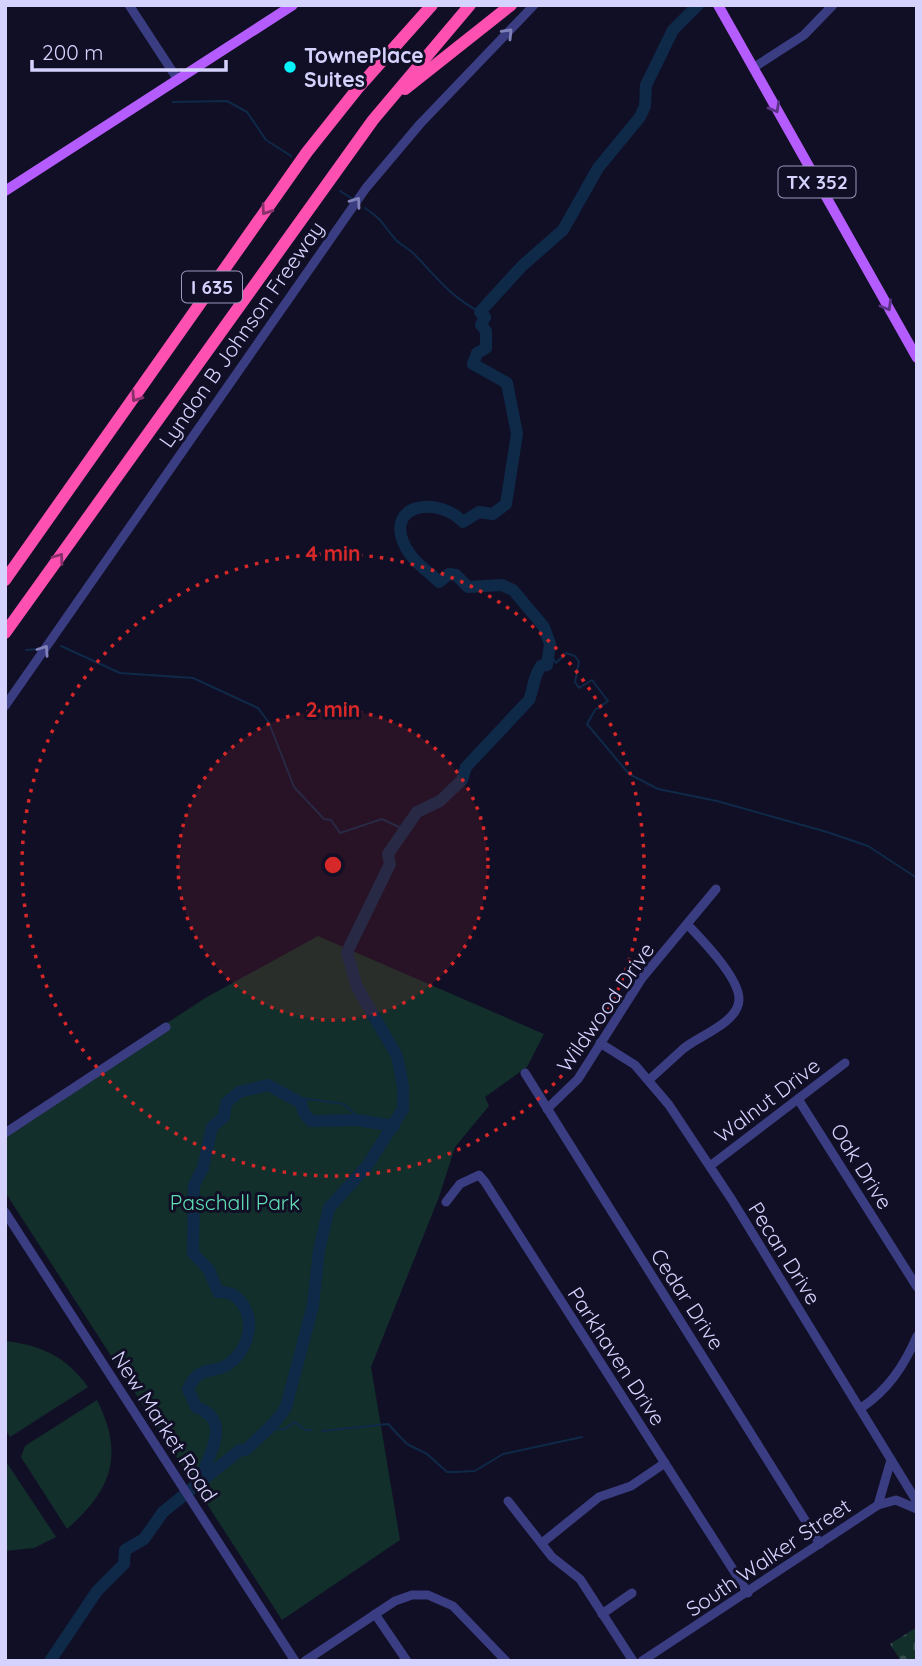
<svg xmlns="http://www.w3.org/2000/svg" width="922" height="1666" font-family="Quicksand,sans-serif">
  <defs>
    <pattern id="cemetery-stones" width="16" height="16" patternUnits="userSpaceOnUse" patternTransform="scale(1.75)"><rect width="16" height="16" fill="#122f2b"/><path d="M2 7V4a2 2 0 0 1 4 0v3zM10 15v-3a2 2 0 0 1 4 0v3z" fill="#344c4b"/></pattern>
  </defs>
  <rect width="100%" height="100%" fill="#110f25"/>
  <path fill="url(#cemetery-stones)" d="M917 1627V1661H901L890 1644Z"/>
  <g fill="#122f2b">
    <path d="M318 936 544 1034 527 1067 485 1097 489 1106 455 1147 439 1197 371 1367 400 1540 282 1620 5 1192V1128L207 997Z"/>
    <path d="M5 1341C42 1345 66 1357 88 1387L10 1437 5 1429Z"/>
    <path d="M97 1400C125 1456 111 1490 67 1529L21 1457 25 1446Z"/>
    <path d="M5 1460 56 1537 34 1548 5 1551Z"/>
  </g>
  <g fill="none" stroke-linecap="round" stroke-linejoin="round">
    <g stroke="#0f2949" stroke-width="2">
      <path d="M173 102 227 101 247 112 266 140 291 156"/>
      <path d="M340 191 353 199"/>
      <path d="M365 208C383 220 383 225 396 240 401 245 408 248 413 253 437 277 449 296 480 312"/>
      <path d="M61 646 120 673 193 678 258 708 269 723 294 787 324 819 331 820 340 833 382 819 405 830"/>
      <path d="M26 650 39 649"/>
      <path d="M549 652 556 663 566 653 575 656 579 662 575 682 579 688 592 680 608 701 595 710 587 724 629 774 658 789 717 801 827 832 868 846 917 878"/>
      <path d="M293 1097 344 1104 362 1121"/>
      <path d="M268 1429H285L295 1422 305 1430H312"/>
      <path d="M322 1431 388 1424 407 1444 427 1454 447 1472H456L475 1471 503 1454 582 1437"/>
      <path d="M48 1661 49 1659"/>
    </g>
    <g stroke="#0f2949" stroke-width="12">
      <path d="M200 1482C208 1453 234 1421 196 1407L188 1389C200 1364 213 1374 227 1365 247 1352 257 1322 241 1302 234 1293 228 1292 218 1292L209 1270 193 1253 194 1185 203 1168 212 1127 224 1117 226 1103 239 1092 268 1085 301 1103 304 1113 311 1121 357 1120 394 1126"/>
      <path d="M50 1661 97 1591 124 1564 125 1550 144 1539 163 1512 240 1450H246C259 1436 276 1425 286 1407L313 1305 319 1250 329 1208 367 1166 403 1109V1086L397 1056 357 987 347 952 390 864 388 854 417 812 440 801 462 780 466 767 529 700C534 688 533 677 541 666L547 665 550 644 544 627 513 590 502 585 468 587 456 575 449 574 439 582C428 571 412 561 405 546 384 503 439 496 463 522L479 512 493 514 506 504 517 434 507 383 473 364 477 353 486 348V331L481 325 485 317 480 312 522 266 563 230 598 168 640 117 645 106 646 85 673 30 698 5"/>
    </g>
    <g stroke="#3b3d83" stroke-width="9">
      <path d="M129 5 178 80"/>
      <path d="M753 68 804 35 833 5"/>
      <path d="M5 706 366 188 420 124 534 5"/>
      <path d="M600 1043 635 1065 669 1105 732 1200 917 1502"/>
      <path d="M525 1073 820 1544"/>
      <path d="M650 1079C661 1069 672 1059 683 1049 698 1036 738 1023 739 1000 740 978 701 939 687 924"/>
      <path d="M798 1099 917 1287"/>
      <path d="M547 1109 578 1079 642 978 716 889"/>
      <path d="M5 1133 166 1027"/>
      <path d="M710 1166 845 1063"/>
      <path d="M446 1202 460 1184 479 1175 485 1182 748 1593"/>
      <path d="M5 1212 295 1661"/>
      <path d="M861 1408C888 1390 904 1366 917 1336"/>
      <path d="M508 1501 552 1557 580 1579 633 1661"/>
      <path d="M878 1505 891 1460"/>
      <path d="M542 1543 599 1497 631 1486 665 1463"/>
      <path d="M375 1614 407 1661"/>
      <path d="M602 1614 632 1593"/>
      <path d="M305 1661 395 1601 412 1595H428L453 1606 506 1661"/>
      <path d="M642 1661 878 1505 896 1500 917 1509"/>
    </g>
    <g stroke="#b45cfd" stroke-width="10">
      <path d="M718 5 917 358"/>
      <path d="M5 191 293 5"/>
    </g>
    <g stroke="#fd50b0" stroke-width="12">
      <path d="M405 89 511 5"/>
      <path d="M5 580 307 152 358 88 432 5"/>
      <path d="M5 633 373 120 470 5"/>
    </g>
  </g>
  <defs><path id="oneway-chevron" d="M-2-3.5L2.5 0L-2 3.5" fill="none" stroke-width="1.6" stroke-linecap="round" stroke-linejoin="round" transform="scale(1.75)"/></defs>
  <g stroke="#8080ba">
    <use href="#oneway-chevron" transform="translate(508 33) rotate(-46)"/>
    <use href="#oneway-chevron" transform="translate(356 202) rotate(-55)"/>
    <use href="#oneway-chevron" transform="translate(44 650) rotate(-56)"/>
  </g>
  <g stroke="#5a3286">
    <use href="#oneway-chevron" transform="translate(775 108) rotate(61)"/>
    <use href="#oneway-chevron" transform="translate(887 306) rotate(60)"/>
  </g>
  <g stroke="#87306a">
    <use href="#oneway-chevron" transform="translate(266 210) rotate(125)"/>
    <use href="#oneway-chevron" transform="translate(136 397) rotate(125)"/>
    <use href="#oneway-chevron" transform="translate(59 558) rotate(-54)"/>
  </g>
  <circle cx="333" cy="865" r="155" fill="#d62828" fill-opacity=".12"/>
  <g fill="none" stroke="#d62828" stroke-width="3.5" stroke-dasharray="3.5 7">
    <circle cx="333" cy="865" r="155"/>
    <circle cx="333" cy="865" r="311"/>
  </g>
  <circle fill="#04f4fa" stroke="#110f25" stroke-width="2.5" cx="290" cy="67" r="7"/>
  <g text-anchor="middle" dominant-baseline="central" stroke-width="6" stroke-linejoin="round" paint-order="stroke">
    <g fill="#110f25" stroke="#9a98bd" stroke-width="2">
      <rect x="778.5" y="166.5" width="77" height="31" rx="5"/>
      <rect x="182" y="271.5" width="60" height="31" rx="5"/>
    </g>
    <g font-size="19" font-weight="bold" fill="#d5d3fe">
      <text x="817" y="182">TX 352</text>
      <text x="212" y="287">I 635</text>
    </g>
    <g font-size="21" font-weight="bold" fill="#d5d3fe" stroke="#110f25" text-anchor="start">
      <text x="304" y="55">TownePlace<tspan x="304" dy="24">Suites</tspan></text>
    </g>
    <g font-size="21" fill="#d5d3fe" stroke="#110f25">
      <text transform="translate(241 334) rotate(-55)">Lyndon B Johnson Freeway</text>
      <text transform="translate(605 1007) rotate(-55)">Wildwood Drive</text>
      <text transform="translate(767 1100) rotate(-37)">Walnut Drive</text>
      <text transform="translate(862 1166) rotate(58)">Oak Drive</text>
      <text transform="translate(785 1253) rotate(58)">Pecan Drive</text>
      <text transform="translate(688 1299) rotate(57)">Cedar Drive</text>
      <text transform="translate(617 1356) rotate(57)">Parkhaven Drive</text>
      <text transform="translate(165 1426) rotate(57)">New Market Road</text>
      <text transform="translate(768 1557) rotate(-34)">South Walker Street</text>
    </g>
    <g font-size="21" fill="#60deb5" stroke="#110f25">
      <text x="235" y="1202">Paschall Park</text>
    </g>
  </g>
  <circle cx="333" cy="865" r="10" fill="#d62828" stroke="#110f25" stroke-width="3.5"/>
  <g font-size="21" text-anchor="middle" font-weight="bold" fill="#d62828" stroke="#110f25" stroke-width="6" stroke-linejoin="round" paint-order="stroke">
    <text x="333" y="561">4 min</text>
    <text x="333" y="717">2 min</text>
  </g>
  <rect width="922" height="1666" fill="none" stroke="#d5d3fe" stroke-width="14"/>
  <path d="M32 60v10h194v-10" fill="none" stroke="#d5d3fe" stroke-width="3.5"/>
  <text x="42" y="60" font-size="21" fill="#d5d3fe" stroke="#110f25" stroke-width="5" paint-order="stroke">200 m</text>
</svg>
